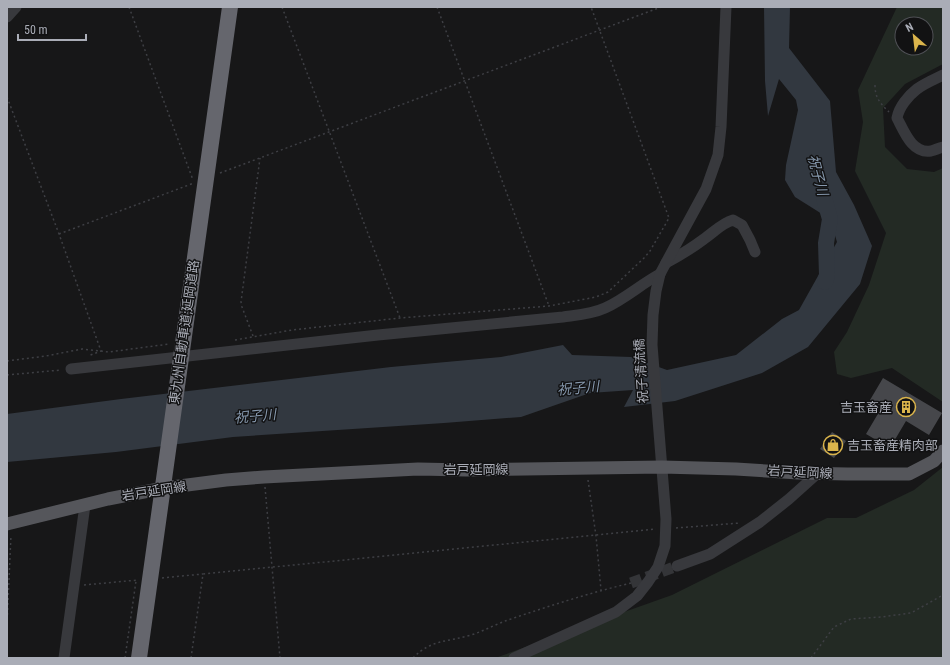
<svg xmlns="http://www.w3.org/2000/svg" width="950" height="665" font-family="'Roboto Condensed','Noto Sans JP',sans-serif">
  <rect width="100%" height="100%" fill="#171718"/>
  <g fill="#232a24" fill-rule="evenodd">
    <path d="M897 7H943V64L905 84 883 108 885 147 907 169 934 172 943 168V402L892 368 851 378 837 374 834 352 847 332 869 285 886 233 855 171 863 122 858 90ZM902 24H926V48H902Z"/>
    <path d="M943 467V658H495L672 595 827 518H856L914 490Z"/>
  </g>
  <path fill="#323840" d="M764 7H790L789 48 830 101 836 172 854 205 872 246 860 284 808 347 762 373 675 401 624 407 633 390 590 393 521 417 444 423 233 437 116 452 7 462V414L121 399 391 367 501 357 563 345 572 355 631 357 667 370 736 355 782 319 799 310 837 242 830 219 795 197 785 180 786 165 798 110 796 100 779 79 768 116 765 81Z"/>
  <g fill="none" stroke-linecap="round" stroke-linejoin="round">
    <path stroke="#323840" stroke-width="16" d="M824 198 830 219 826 243 827 275 825 282"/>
  </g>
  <g fill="#46474b">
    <path d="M883 378 942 413 929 435 906 421 890 448 866 434 882 407 870 400Z"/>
    <path d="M832 432 846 441 834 458 820 449Z"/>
  </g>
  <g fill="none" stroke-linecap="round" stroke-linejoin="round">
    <path stroke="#343538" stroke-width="11" stroke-dasharray="11 5.5" stroke-linecap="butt" d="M631 583 677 566"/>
    <g stroke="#3e3f44" stroke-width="1.5" stroke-dasharray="2 3" stroke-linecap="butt">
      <path d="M129 7 193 180"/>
      <path d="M282 7 400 318"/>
      <path d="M437 7 549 306"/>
      <path d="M875 85C875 98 880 103 889 112"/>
      <path d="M7 97 59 234 101 351 88 356"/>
      <path d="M220 173 661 7"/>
      <path d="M59 234 194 183"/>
      <path d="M253 336 242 307 241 302 260 158"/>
      <path d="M235 340 292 330 400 318 549 306 596 297 608 292 644 258 650 251 669 218 591 7"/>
      <path d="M7 361 46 356 82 349 109 352 169 344"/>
      <path d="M7 375 61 370"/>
      <path d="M588 480 596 536 601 590"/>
      <path d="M265 487 280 658"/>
      <path d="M676 528 740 523"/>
      <path d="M162 578 203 574"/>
      <path d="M84 585 138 580"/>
      <path d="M7 625 11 535"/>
      <path d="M125 658 136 581"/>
      <path d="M191 658 203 574 656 529"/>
      <path d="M413 658C431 639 449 642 471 635 484 631 496 624 508 620 549 606 589 593 631 583"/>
      <path d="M811 658 834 627 851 619 881 617 911 613 943 595"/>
    </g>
    <g stroke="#38393d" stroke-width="11">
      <path d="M7 17 16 7"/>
      <path d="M943 75C935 79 925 83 917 89 908 96 899 107 897 118 904 131 912 154 931 151 935 150 939 148 943 147"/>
      <path d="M666 263C679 256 692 248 704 239 714 232 722 223 733 220L742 225 750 240 755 252"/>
      <path d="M71 369 378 335 563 317C577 315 592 314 605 308 625 299 641 284 660 274"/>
      <path d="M677 566 710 554 760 522 789 499 818 473"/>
      <path d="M64 658 85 505"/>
      <path d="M514 658 616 612 637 596 648 582 658 567 665 546 666 519 652 345 653 315 656 291 660 274 675 246 706 189 718 155 721 127 726 7"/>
    </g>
    <path stroke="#55565b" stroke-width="13" d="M7 524 108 499 164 488 226 480 264 477 418 469 466 470 662 467 736 469 799 473 847 474H909L934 461 943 451"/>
    <path stroke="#65666d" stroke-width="16" d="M139 658 230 7"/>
  </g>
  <defs>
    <symbol id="building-ring" viewBox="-11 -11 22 22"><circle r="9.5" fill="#121213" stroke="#dbb54c" stroke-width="1.5"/><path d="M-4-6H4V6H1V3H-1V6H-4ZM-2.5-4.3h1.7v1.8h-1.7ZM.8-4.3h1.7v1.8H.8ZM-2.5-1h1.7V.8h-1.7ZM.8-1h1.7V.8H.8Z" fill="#dbb54c"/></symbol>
    <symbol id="shop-ring" viewBox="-11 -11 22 22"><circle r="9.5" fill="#121213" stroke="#dbb54c" stroke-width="1.5"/><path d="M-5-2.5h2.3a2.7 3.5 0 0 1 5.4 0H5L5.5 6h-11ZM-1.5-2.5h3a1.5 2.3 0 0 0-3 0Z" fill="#dbb54c"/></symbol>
  </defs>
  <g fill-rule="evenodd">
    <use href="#building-ring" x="895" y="396" width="22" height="22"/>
    <use href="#shop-ring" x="822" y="434" width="22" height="22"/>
  </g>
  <g text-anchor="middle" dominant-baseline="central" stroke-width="3" stroke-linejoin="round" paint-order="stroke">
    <g font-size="13" fill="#aaadb7" stroke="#121213">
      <text transform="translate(184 332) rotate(-82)">東九州自動車道;延岡道路</text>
      <text transform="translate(641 371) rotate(-94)">祝子清流橋</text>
      <text x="476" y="469">岩戸延岡線</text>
      <text transform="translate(800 472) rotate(3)">岩戸延岡線</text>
      <text transform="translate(154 491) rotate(-9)">岩戸延岡線</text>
    </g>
    <g font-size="13" fill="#aaadb7" stroke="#121213" text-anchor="end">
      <text x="892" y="407">吉玉畜産</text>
      <text x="847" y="445" text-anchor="start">吉玉畜産精肉部</text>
    </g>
    <g font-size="14" font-style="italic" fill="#8698ad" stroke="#121213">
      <text transform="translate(818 175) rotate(75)">祝子川</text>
      <text transform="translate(578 388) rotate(-5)">祝子川</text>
      <text transform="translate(255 416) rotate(-5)">祝子川</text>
    </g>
  </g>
  <rect width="950" height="665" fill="none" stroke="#aaadb7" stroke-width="16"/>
  <g transform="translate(914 36) rotate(332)"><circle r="19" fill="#121213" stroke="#4f5055"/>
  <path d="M0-3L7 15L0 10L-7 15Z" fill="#dbb54c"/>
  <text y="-6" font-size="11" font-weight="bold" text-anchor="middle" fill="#aaadb7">N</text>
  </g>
  <path d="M18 34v6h68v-6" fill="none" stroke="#aaadb7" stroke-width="2"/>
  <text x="24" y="34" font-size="12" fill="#aaadb7" stroke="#121213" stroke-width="3" paint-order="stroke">50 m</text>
</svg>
